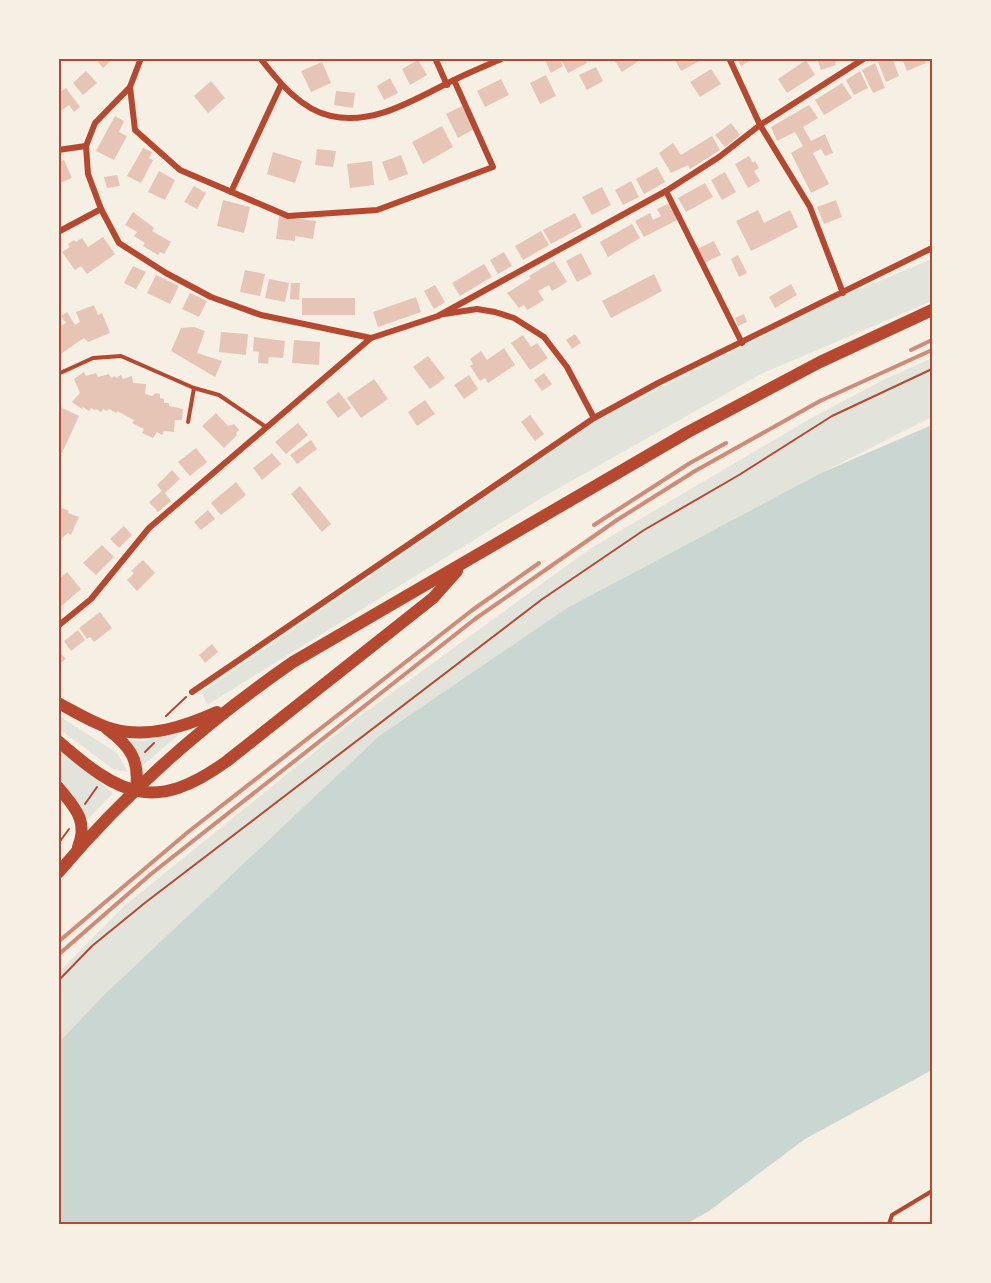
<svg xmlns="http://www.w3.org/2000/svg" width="991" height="1283" font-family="'Sofia Sans Condensed',sans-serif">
  <rect width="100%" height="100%" fill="#f6efe4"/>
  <g fill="#e2e4dc">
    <path d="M932 259V301L761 374 543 497 207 705 202 692 600 419 836 299Z"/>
    <path d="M932 358V417L821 473 567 608 379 736 105 994 59 1042V972L124 906 349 724 591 548 806 421 881 381Z"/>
    <path d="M59 716 117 753 128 772 113 769 59 729Z"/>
    <path d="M174 733 178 735 140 768 141 760 127 739 144 741Z"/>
    <path d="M58 750 113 793 87 820 59 776Z"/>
  </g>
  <path fill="#c9d6d2" d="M932 425V1070L805 1139 709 1211 686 1224H59V1042L105 994 379 736 567 608 821 473Z"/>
  <g fill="#e6c5b7">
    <path d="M95 58H114L103 68Z"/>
    <path d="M549 58H559L563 66 551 73 545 60Z"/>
    <path d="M566 58H584L587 63 568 73 562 61Z"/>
    <path d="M613 58H639L640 60 622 72Z"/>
    <path d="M674 58H705L681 71Z"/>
    <path d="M736 58H754L741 66Z"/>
    <path d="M817 58H834L836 65 821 70Z"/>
    <path d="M885 58H892L899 76 886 82 878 62Z"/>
    <path d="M902 58H924L926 63 907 71Z"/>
    <path d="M418 60 427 75 410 85 402 69Z"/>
    <path d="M806 60 815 75 787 93 778 79Z"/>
    <path d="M322 62 331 83 311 92 301 71Z"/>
    <path d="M875 63 885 88 873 93 862 70Z"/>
    <path d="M596 67 603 81 587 90 579 75Z"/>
    <path d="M711 69 721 84 700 97 690 82Z"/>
    <path d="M86 71 97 83 83 95 73 83Z"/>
    <path d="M860 71 868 88 854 95 846 80Z"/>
    <path d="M546 75 556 96 540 104 530 83Z"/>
    <path d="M390 78 398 93 384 100 377 86Z"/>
    <path d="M501 79 509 95 485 107 477 91Z"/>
    <path d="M211 81 225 98 208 113 194 96Z"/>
    <path d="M842 83 852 98 824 115 815 100Z"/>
    <path d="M66 88 80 107 74 112 69 105 58 113V93Z"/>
    <path d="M336 91 355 93 353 108 334 105Z"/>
    <path d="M809 105 818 118 803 127 811 141 825 134 833 153 825 156 821 149 813 153 829 184 811 193 791 153 803 146 795 132 777 141 771 127Z"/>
    <path d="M462 106 474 129 458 138 446 114Z"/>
    <path d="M115 116 124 121 119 132 127 136 114 160 96 151Z"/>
    <path d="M731 123 740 135 725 147 715 135Z"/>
    <path d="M442 126 453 147 423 164 412 142Z"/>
    <path d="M712 136 720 150 690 169 688 165 671 173 659 153 673 143 681 155Z"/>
    <path d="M143 148 152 152 149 158 153 160 141 183 127 176Z"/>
    <path d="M317 149 336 151 333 167 315 165Z"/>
    <path d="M273 152 302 161 295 183 267 174Z"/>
    <path d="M401 155 408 174 389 181 382 162Z"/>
    <path d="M749 156 753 163 755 161 759 168 754 171 760 181 748 188 735 164Z"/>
    <path d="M64 160 72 178 58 184V162Z"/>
    <path d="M372 161 374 185 350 188 347 164Z"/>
    <path d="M657 167 665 182 644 194 636 179Z"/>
    <path d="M159 171 175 180 165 200 148 192Z"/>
    <path d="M725 172 736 192 722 200 711 180Z"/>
    <path d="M117 175 120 186 107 188 104 177Z"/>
    <path d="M631 181 639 197 623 205 615 190Z"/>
    <path d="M705 183 713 197 686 212 678 198Z"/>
    <path d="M194 186 206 193 197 209 184 202Z"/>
    <path d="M602 187 611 205 592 215 582 197Z"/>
    <path d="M223 200 250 207 244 233 217 226Z"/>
    <path d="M836 200 842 217 824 224 817 207Z"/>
    <path d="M670 203 679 219 644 237 635 221 650 213 653 220 661 216 657 209Z"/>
    <path d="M758 210 764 223 790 210 798 227 751 251 736 221Z"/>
    <path d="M133 212 154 228 152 231 171 242 164 254 160 252 158 255 143 246 145 243 134 236 137 232 125 225Z"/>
    <path d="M575 213 582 227 551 244 543 230Z"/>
    <path d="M279 216 316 221 313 239 295 236V241L276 239Z"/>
    <path d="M632 224 640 238 608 257 600 242Z"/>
    <path d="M541 231 549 245 523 260 515 246Z"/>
    <path d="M103 237 115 254 87 274 81 266 75 270 62 252 70 247 68 244 74 240 76 242 82 238 88 247Z"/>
    <path d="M714 241 721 255 704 263 697 249Z"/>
    <path d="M504 252 512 266 498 274 490 260Z"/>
    <path d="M581 253 592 274 577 282 566 261Z"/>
    <path d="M738 255 747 273 739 277 731 259Z"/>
    <path d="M554 261 567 282 552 291 549 285 538 291 544 300 527 310 524 305 519 308 507 293 531 278 529 276Z"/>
    <path d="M484 264 492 277 460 296 452 283Z"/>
    <path d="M133 266 146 272 136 289 124 283Z"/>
    <path d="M245 270 265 274 260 296 240 292Z"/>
    <path d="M654 274 662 291 611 318 602 301Z"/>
    <path d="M156 275 179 286 170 304 147 293Z"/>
    <path d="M269 279 289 283 285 302 265 298Z"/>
    <path d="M291 283H300L299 300 290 299Z"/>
    <path d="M791 284 797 295 775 308 769 297Z"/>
    <path d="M435 285 445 302 434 309 424 291Z"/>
    <path d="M190 293 207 301 199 317 182 309Z"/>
    <path d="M416 297 421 312 378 327 373 312Z"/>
    <rect x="302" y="298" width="53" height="17"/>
    <path d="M94 305 98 315 102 313 110 333 88 342 84 338 58 356V328L66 323 61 316 67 312 75 325 80 322 76 312Z"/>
    <path d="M744 314 747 322 738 326 735 318Z"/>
    <path d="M194 327 205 331 197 353 222 361 215 377 171 351 181 328Z"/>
    <path d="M221 332 248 334 246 355 219 352Z"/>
    <path d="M575 334 581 343 572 349 566 340Z"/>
    <path d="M523 335 531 347 537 343 548 358 530 370 511 343Z"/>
    <path d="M254 337 285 341 283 358 269 357 268 364 258 363 259 352 253 351Z"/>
    <path d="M294 340 320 342 319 365 292 363Z"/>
    <path d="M504 348 515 365 488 383 485 378 480 381 470 366 473 364 470 359 481 351 487 360Z"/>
    <path d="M428 356 445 378 430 389 413 367Z"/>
    <path d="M84 372 86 376 96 373 98 377 109 374 111 378 115 376 116 378 121 375 123 379 132 376 133 383 146 384 145 394 152 396 156 393 160 394V398L164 399V403H169V406L183 409 182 420H175L174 432 164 431 162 435 157 432 153 438 142 433 144 429 132 423 134 420 117 411 116 413 109 409 107 411 103 409 101 412 96 409 95 410 91 408 89 411 83 407 82 409 72 402 80 393 74 379Z"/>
    <path d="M544 373 552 384 542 391 534 380Z"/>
    <path d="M469 375 478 389 464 399 454 385Z"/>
    <path d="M374 379 388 399 361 418 347 398Z"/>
    <path d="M339 392 351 408 338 418 326 402Z"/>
    <path d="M425 400 435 414 417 426 408 412Z"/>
    <path d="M58 406 79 416 62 453 58 451Z"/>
    <path d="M216 413 228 426 234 424 239 430 236 433 237 435 224 448 202 426Z"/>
    <path d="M530 415 544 434 535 441 521 422Z"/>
    <path d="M298 423 308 435 286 454 275 442Z"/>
    <path d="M311 440 317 449 297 464 290 455Z"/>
    <path d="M196 448 207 462 190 476 178 462Z"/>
    <path d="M272 453 281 464 262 480 253 468Z"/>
    <path d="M172 470 180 479 165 493 171 501 158 512 149 502 162 491 157 485Z"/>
    <path d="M236 482 246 495 221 515 211 503Z"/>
    <path d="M300 486 331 524 322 532 291 494Z"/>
    <path d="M62 508 69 511 68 513 79 517 71 535 68 533 58 541V512Z"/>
    <path d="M208 510 215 519 201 530 194 522Z"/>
    <path d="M124 526 132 535 119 548 110 539Z"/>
    <path d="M102 545 114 557 96 575 83 563Z"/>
    <path d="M143 560 155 573 137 591 127 580 134 573 131 571Z"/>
    <path d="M67 572 81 589 58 609V580Z"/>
    <path d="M100 612 112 628 94 642 90 637 87 639 79 628Z"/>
    <path d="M78 630 85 640 71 651 64 641Z"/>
    <path d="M212 644 218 652 205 663 199 655Z"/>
    <path d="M58 650 66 659 58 665Z"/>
  </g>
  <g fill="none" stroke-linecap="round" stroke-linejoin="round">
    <g stroke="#b5482f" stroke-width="2">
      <path d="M166 716 186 697"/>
      <path d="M145 752 154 743"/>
      <path d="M85 804 97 787"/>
      <path d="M58 844 69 829"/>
      <path d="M58 981 92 946 146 902 541 600 644 530 739 475 832 416 932 369"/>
    </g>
    <g stroke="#b5482f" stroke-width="4">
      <path d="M58 374 93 358 121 356 194 388 219 395 266 427"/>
      <path d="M188 422 194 388"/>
      <path d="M889 1224 892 1215 932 1191"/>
    </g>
    <g stroke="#b5482f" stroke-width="6">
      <path d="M141 58 130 87 95 123 86 146 88 174 101 209 119 243 166 273 211 297 261 315 371 338"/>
      <path d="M260 58C278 81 301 110 331 116 376 126 418 97 456 79 472 71 488 65 503 58"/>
      <path d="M435 58 447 85"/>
      <path d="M729 58 760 125 810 207 843 293"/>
      <path d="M130 87 135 130 180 170 288 216 377 210 493 167 454 80"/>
      <path d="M58 150 86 146"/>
      <path d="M666 191 742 343"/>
      <path d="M231 192 281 85"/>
      <path d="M58 232 101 209"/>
      <path d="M444 314 477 309 495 312 514 318 544 337 567 367 594 418"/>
      <path d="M58 626 91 599 149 528 371 338 438 316 666 191 719 157 760 125 865 58"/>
      <path d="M192 692 594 418 658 383 932 248"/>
    </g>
    <g stroke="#b5482f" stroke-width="12">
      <path d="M58 703C76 712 94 724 113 729 148 739 186 726 217 712"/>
      <path d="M107 729C130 746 140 760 136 789"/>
      <path d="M58 741C120 795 154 814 227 761L433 598 457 571"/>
      <path d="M58 787C74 807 89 820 78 847"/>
      <path d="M58 873C127 791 206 722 293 662L688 432 820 362 932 310"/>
    </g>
    <g stroke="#cf8b77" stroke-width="4">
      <path d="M911 350 932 340"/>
      <path d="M594 525 690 463 726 443"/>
      <path d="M58 942 188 832 471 611 539 563"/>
      <path d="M58 955 151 874 475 619 551 566 617 520 695 471 820 401 932 350"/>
    </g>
  </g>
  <rect width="991" height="1283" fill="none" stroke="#f6efe4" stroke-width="120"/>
  <rect x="60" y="60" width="871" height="1163" fill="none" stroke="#b5482f" stroke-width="2"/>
</svg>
